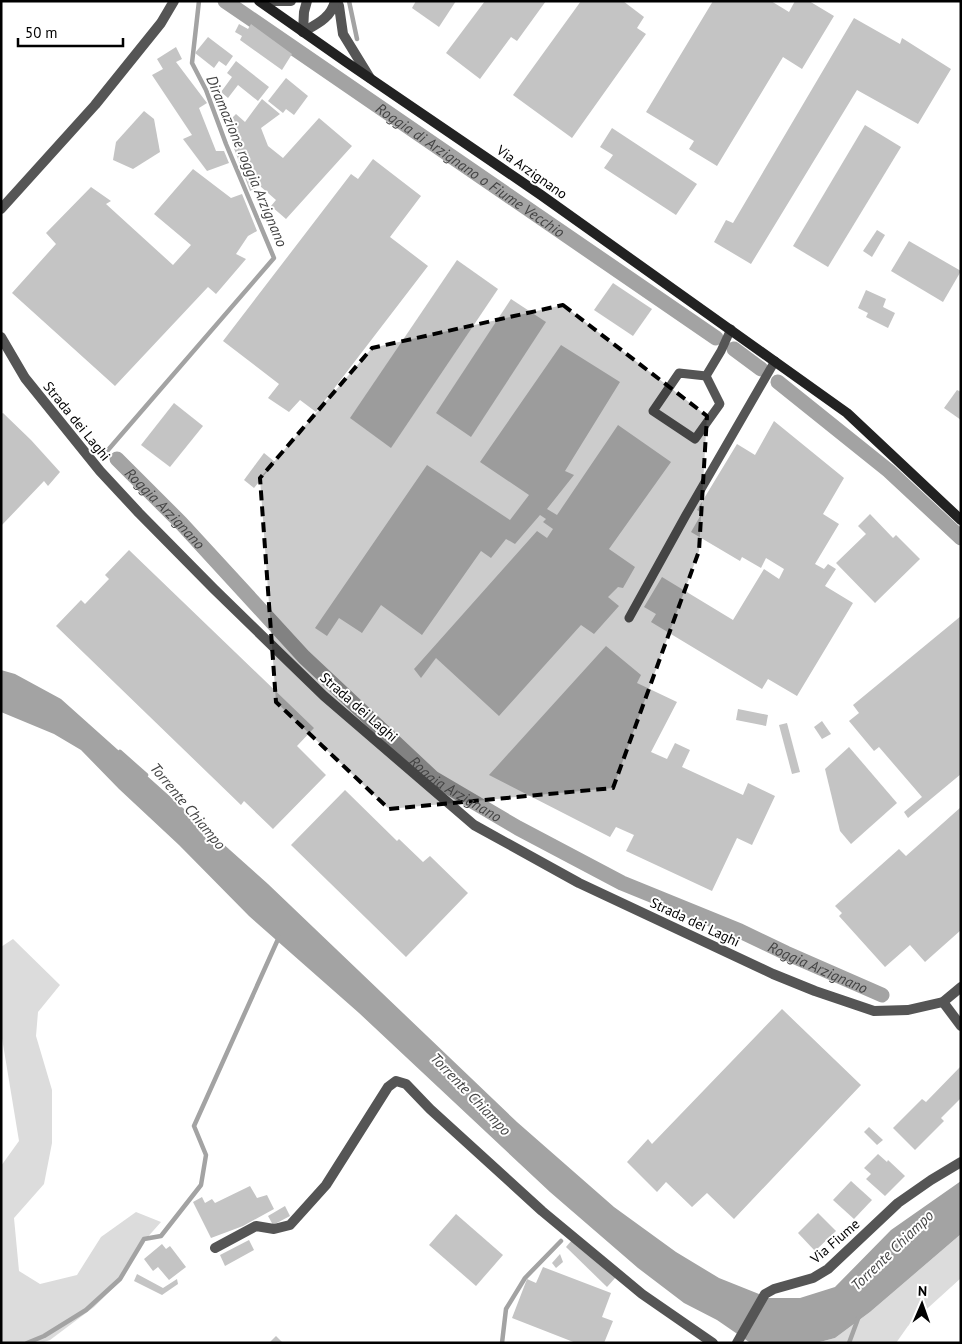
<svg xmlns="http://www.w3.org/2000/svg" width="962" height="1344" font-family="'PT Sans',sans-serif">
  <rect width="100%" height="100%" fill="#fff"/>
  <g fill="#dcdcdc">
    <path d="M13 939 60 985 38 1012 36 1036 52 1090V1143L44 1184 14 1218 19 1271 40 1284 77 1275 101 1237 136 1212 161 1222 145 1240 118 1283 94 1307 50 1340 41 1343H1V1166L19 1141 1 1032V947Z"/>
    <path d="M961 1234V1278L908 1326 896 1343H816L835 1338 870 1312Z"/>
  </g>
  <path fill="#a3a3a3" d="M1 670 15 674 61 699 268 884 517 1122 614 1207 676 1252 719 1278 769 1298H800L835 1287 891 1230 961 1181V1234L870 1312 835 1338 816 1343 749 1342 717 1320 684 1303 638 1268 550 1192 359 1013 249 916 179 845 119 789 81 750 54 734 1 712Z"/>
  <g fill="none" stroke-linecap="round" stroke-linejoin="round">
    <g stroke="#a3a3a3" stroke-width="4.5">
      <path d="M349 1 357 39"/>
      <path d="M108 450 274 258 226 144 206 90 192 63 199 1"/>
      <path d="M120 752 146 775"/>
      <path d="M27 1343 44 1336 86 1310 120 1279 144 1239 161 1236 201 1185 206 1155 194 1126 279 937"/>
      <path d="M502 1343 506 1309 525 1278 561 1241"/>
      <path d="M849 1343 859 1316"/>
    </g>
    <g stroke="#a3a3a3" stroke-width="15">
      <path id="s1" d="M225 1 716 338"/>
      <path d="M734 349 761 369"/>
      <path d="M778 382 889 471 961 538"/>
      <path id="s2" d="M117 459 181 523 304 657 433 778 518 828 622 883 740 931 786 953 882 995"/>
    </g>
  </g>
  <g fill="#c4c4c4">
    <path d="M416 1H456L439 27 412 8Z"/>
    <path d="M485 1H546L517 41 511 37 480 79 446 53Z"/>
    <path d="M581 1H623L644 17 637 28 646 34 572 138 513 95Z"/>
    <path d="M713 1H771L789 12 795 1H809L834 16 802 69 783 57 717 166 689 149 694 141 646 112Z"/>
    <path d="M854 18 900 44 902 38 951 69 918 124 857 90 751 264 714 242 726 220 733 223Z"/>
    <path d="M239 24 248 29 251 24 292 54 282 70 240 40 242 36 235 32Z"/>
    <path d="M208 37 233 56 226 66 219 61 214 68 195 53Z"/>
    <path d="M176 47 182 59 176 62 207 103 199 108 216 151H224L229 163 207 171 183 139 192 135 152 75 163 69 157 59Z"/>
    <path d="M236 61 269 87 258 101 238 85 228 98 221 92 232 77 227 73Z"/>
    <path d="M286 78 308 96 294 115 286 109 283 113 268 101Z"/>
    <path d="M262 99 280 114 261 128 268 146 283 158 319 118 352 146 286 219 271 206 276 200 260 186 250 191 229 135 234 131 225 125 236 114 245 122Z"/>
    <path d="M144 111 154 119 160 152 133 169 113 160 116 142Z"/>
    <path d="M865 125 901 147 828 267 793 246Z"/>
    <path d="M612 128 697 184 676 215 604 168 613 155 600 147Z"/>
    <path d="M373 159 421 196 390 237 428 266 316 412 300 400 289 412 268 398 279 384 223 341 351 174 358 179Z"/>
    <path d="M193 169 231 198 242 194 257 231 248 236 236 254 246 259 216 294 208 287 115 386 12 293 56 244 46 233 91 187 111 201 106 204 173 265 191 245 154 214Z"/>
    <path d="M877 230 885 235 872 257 863 251Z"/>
    <path d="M909 241 961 271 943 302 891 271Z"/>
    <path d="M457 260 498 289 391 448 350 418Z"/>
    <path d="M613 283 652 309 633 336 594 310Z"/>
    <path d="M866 290 886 299 883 307 895 313 888 328 866 317 868 313 858 308Z"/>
    <path d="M511 299 546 322 471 437 436 413Z"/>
    <path d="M561 345 620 382 565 471 574 475 547 509 557 515 618 425 671 462 609 549 635 567 623 588 618 587 608 597 619 606 594 634 581 625 499 716 436 658 421 678 414 669 537 531 547 538 553 529 543 522 546 519 540 515 515 544 506 539 491 558 481 551 422 635 381 605 362 633 339 618 327 636 315 628 427 465 510 520 529 495 480 462Z"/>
    <path d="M957 390 961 392V420L944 408Z"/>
    <path d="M174 403 203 426 170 467 141 445Z"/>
    <path d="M3 413 31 440 60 472 48 486 44 481 1 526V414Z"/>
    <path d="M774 421 844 478 823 514 839 524 815 564 824 569 828 564 836 569 825 586 853 603 797 696 768 679 762 689 651 622 656 614 644 607 662 577 733 620 764 569 779 579 784 569 766 558 761 568 742 557 740 561 691 532 702 513 697 510 737 444 755 455Z"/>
    <path d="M264 453 275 462 254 488 244 480Z"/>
    <path d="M870 514 893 538 896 535 920 559 875 603 836 563 866 534 858 526Z"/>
    <path d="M129 550 314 728 297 746 326 775 273 829 244 801 241 805 56 626 81 600 85 604 109 579 105 575Z"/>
    <path d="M961 616V774L908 818 904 812 922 797 879 747 874 751 849 721 859 713 853 705Z"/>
    <path d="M606 646 641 675 637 683 677 702 651 752 667 759 675 743 690 750 682 767 743 795 748 783 775 796 752 845 737 838 712 891 626 851 634 835 616 827 610 837 489 775Z"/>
    <path d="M738 709 768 715 766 726 736 720Z"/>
    <path d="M822 721 831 734 822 739 814 727Z"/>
    <path d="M787 723 800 772 792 774 779 725Z"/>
    <path d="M849 747 897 803 851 844 840 831 825 769Z"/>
    <path d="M345 790 397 841 399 839 423 862 430 856 468 893 406 957 291 845Z"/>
    <path d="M961 807V930L925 962 910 945 885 967 839 916 842 913 835 906 899 849 906 856Z"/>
    <path d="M782 1009 861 1085 734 1219 707 1193 692 1207 666 1182 657 1192 627 1162 648 1139 652 1144Z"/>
    <path d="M961 1066V1098L941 1118 944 1121 915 1150 893 1128 922 1099 926 1102Z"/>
    <path d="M869 1127 883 1140 877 1145 864 1132Z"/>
    <path d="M878 1154 887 1162 888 1160 905 1176 885 1196 866 1179 871 1174 864 1168Z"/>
    <path d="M851 1181 872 1200 854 1219 833 1200Z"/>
    <path d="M250 1186 257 1198 267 1195 274 1209 243 1226 211 1238 193 1202 202 1197 205 1203 212 1199 215 1203Z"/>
    <path d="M285 1206 290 1216 273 1225 268 1216Z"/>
    <path d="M818 1213 836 1231 815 1251 798 1233Z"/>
    <path d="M456 1214 503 1255 476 1286 429 1245Z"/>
    <path d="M249 1240 254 1250 225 1266 220 1255Z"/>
    <path d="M572 1240 616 1277 607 1287 566 1247Z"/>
    <path d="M162 1244 166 1249 170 1246 186 1267 169 1280 158 1267 153 1271 144 1259Z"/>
    <path d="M560 1254 563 1262 556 1268 552 1263Z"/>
    <path d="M543 1267 611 1293 602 1317 613 1321 604 1343H576L512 1318 527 1279 536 1283Z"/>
    <path d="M137 1274 163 1288 177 1279 178 1284 162 1295 134 1281Z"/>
    <path d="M276 1336 283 1343H269Z"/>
  </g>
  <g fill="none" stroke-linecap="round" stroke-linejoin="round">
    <g stroke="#555" stroke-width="9">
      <path d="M679 373 706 376 720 404 695 439 653 411Z"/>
      <path d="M706 376 721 351 731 329"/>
      <path d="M629 618 686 515 775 361"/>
    </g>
    <g stroke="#555" stroke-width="10">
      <path d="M1 209 95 105 161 23 174 1"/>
      <path d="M943 1002 961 1026"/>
      <path d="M215 1248 256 1226 274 1229 290 1225 326 1185 388 1087 396 1081 406 1084 430 1109 542 1211 642 1294 713 1343"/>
      <path d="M737 1343 765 1294 774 1289 813 1278 828 1269 898 1203 931 1180 961 1162"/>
    </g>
    <g stroke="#555" stroke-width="10">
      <path d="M274 1H291"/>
      <path d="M337 1 339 6 343 34 370 78"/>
      <path d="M303 32C317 24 331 18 335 1"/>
      <path d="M303 32 304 12 307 1"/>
      <path d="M1 337 25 378 100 471 139 513 214 589 324 696 474 825 579 883 773 974 815 991 874 1011 908 1010 943 1002 961 987"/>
    </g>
    <path stroke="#222" stroke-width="10" d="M259 1 346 62 541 195 847 413 961 520"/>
  </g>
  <path fill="#000" fill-opacity="0.2" stroke="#000" stroke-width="4" stroke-dasharray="10 6" stroke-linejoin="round" d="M563 305 707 416 699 551 613 788 389 809 276 702 260 478 372 348Z"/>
  <g text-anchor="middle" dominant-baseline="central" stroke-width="4" stroke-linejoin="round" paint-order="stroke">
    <g font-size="14" fill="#000" stroke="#fff">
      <text transform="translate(532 172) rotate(35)">Via Arzignano</text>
      <text transform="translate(77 421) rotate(51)">Strada dei Laghi</text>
      <text transform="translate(359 707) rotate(41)">Strada dei Laghi</text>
      <text transform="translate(695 922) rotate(25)">Strada dei Laghi</text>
      <text transform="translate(835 1241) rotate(-41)">Via Fiume</text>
    </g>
    <g font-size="15" font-style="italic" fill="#444" stroke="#fff">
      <text transform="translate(247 161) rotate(67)">Diramazione roggia Arzignano</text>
      <text stroke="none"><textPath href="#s1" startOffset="298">Roggia di Arzignano o Fiume Vecchio</textPath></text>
      <text stroke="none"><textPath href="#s2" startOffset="69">Roggia Arzignano</textPath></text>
      <text stroke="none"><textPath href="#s2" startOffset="474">Roggia Arzignano</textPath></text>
      <text transform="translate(188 806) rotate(50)">Torrente Chiampo</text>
      <text stroke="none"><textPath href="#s2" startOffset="879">Roggia Arzignano</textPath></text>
      <text transform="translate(471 1094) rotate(46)">Torrente Chiampo</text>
      <text transform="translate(892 1250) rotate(-44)">Torrente Chiampo</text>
    </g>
  </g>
  <rect width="962" height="1344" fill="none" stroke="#000000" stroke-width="5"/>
  <g transform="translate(922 1304) rotate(2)" stroke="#ffffff" stroke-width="4" paint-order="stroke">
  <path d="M0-4L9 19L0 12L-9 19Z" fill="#000000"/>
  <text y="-8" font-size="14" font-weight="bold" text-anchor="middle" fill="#000000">N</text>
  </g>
  <path d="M18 38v8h105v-8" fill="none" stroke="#000000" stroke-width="2.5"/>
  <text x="25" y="38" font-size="15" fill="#000000" stroke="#ffffff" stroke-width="4" paint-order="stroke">50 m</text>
</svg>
